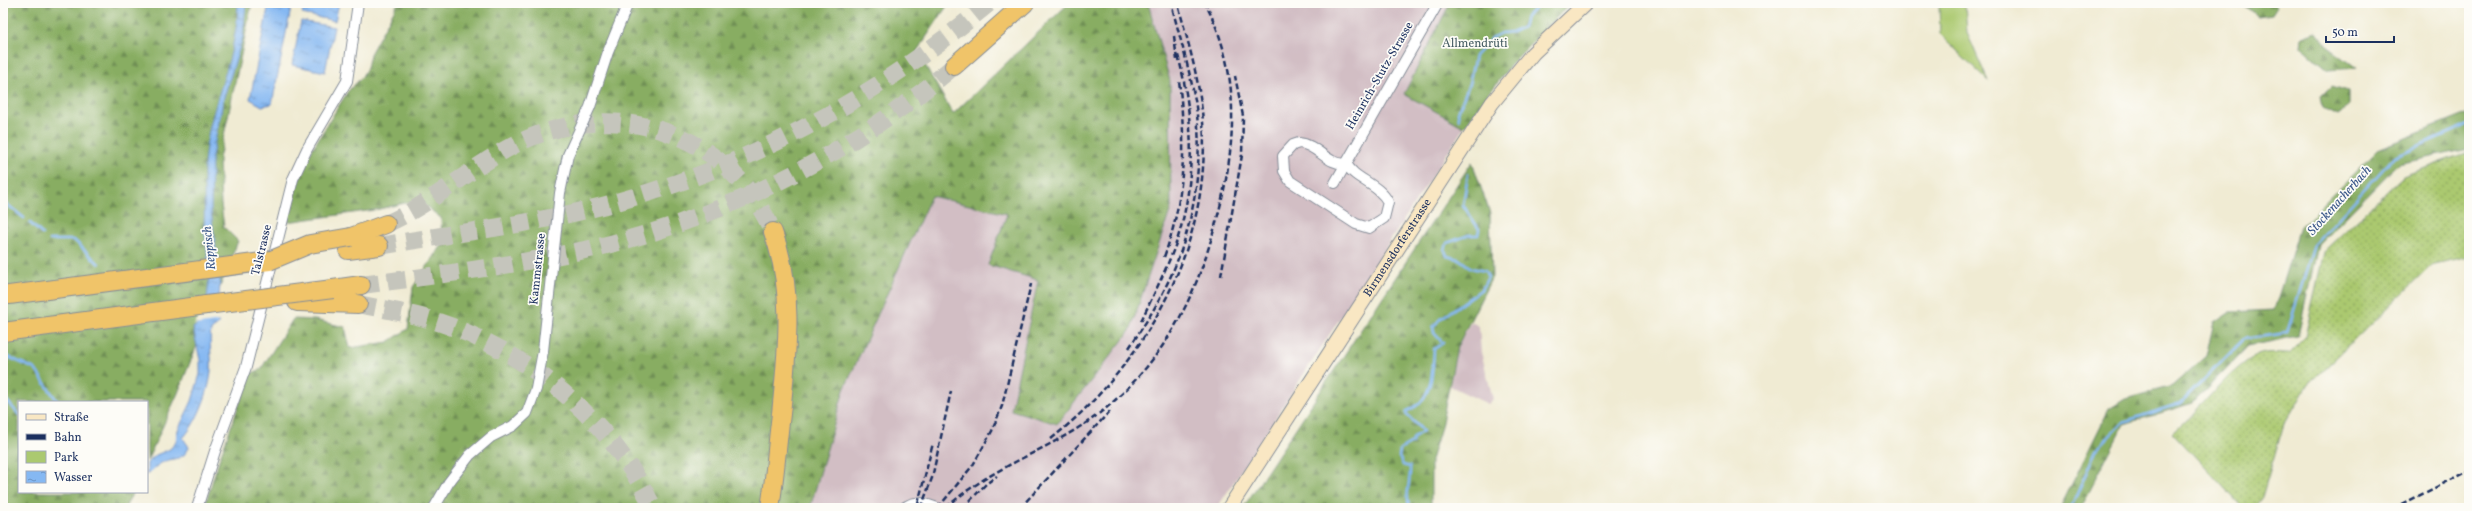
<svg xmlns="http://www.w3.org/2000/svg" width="2472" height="511" font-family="Vollkorn,serif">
  <defs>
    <pattern id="green-dots" width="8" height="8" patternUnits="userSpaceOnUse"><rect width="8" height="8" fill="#abc970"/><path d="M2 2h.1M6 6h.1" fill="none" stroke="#8aa45f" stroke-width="1.8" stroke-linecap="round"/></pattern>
    <pattern id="forest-firs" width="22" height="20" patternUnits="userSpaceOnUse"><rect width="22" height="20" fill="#88ad62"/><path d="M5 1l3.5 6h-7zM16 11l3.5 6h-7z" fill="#6e8d54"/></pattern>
    <pattern id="water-ripples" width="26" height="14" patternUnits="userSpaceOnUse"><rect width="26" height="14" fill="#85b8f2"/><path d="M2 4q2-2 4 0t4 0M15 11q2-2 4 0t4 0" fill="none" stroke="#6c96c7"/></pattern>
  </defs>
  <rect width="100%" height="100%" fill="#fdfcf7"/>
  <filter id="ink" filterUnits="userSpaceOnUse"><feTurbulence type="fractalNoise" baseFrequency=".025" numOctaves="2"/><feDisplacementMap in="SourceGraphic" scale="8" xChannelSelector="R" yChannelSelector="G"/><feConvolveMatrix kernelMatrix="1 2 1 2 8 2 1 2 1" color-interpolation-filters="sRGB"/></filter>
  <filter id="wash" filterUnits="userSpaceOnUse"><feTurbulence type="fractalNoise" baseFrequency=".012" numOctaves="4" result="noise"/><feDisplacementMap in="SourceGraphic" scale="16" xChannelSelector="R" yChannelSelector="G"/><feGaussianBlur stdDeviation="0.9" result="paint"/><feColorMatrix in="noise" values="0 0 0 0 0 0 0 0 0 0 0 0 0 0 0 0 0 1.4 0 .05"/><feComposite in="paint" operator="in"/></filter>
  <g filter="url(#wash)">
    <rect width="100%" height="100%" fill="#f0ebd3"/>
    <g fill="#d2bec4">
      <path d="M1148 3H1450L1404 94 1464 127 1217 508H810L844 390 931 196 1007 214 1170 81Z"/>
      <path d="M1471 322 1479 326 1481 352 1493 399 1488 404 1450 386 1457 347Z"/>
    </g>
    <path fill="url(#green-dots)" stroke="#637c67" d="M2469 152V256L2432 265 2306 387 2283 427 2262 497 2254 508H2243L2173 433C2198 412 2232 366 2258 355 2266 351 2280 353 2289 353L2305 337 2324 251 2403 176Z"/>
    <g fill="url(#forest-firs)" stroke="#526e60">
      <path d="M3 3H252L219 159 221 204 224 227 238 241 178 393 147 461V402H19V492H133L125 508H3Z"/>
      <path d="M398 3H949L917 51 953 114 1069 3H1148L1170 81 1171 208 1130 331 1057 424 1011 410 1038 280 988 265 1007 214 931 196 844 390 810 508H204L220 457 250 374 261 369 293 319 315 320 345 327 350 348 388 342 408 329 413 287 442 245 441 218 418 200 375 210 287 222 298 182 311 151 348 91 361 78 367 68 370 54Z"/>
      <path d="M1450 3H1571L1513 62 1464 127 1404 94Z"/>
      <path d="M2241 3H2272L2277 7 2272 15 2258 17Z"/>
      <path d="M2316 31 2327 46 2357 68 2328 70 2301 47 2302 36Z"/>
      <path d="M2332 86 2348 91V107L2337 115 2323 108 2321 97Z"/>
      <path d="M2469 113V149L2398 164 2318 245 2298 336 2248 346 2193 403 2124 424 2081 508H2060L2109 409 2125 399 2172 386 2206 356 2214 322 2229 312 2274 310 2300 227 2378 149Z"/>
      <path d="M1472 162 1490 213 1492 277 1457 347 1441 427 1431 460V508H1243Z"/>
    </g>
    <path fill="#abc970" stroke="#637c67" d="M1939 3H1965L1967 33 1988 81 1940 34Z"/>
    <g fill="url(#water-ripples)" stroke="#5074a8">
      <path d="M238 3H246L243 37 224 97 212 156 211 211 220 280 218 325 211 330C209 344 212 357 211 370 210 391 197 423 183 438L189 447C184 461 174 457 163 462 157 465 152 470 147 475V463L156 455 170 449 176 442 177 432 192 401 200 374V360L193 328C213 315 209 263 206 242 206 238 204 233 204 230 205 212 204 193 204 175 203 116 238 62 238 3Z"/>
      <path d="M269 3H292L272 104 262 106 250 99Z"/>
      <path d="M304 3H339L335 21 302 14Z"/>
      <path d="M301 21 334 27 325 72 292 65Z"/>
    </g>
    <path fill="#f0ebd3" d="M222 309 220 321 194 325 203 312Z"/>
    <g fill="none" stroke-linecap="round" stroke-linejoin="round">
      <g stroke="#85b8f2" stroke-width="2.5">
        <path d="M1459 120 1458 112 1469 84 1475 56 1493 37 1501 33 1513 32 1523 27 1526 17 1541 3"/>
        <path d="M3 201 24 218"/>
        <path d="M30 223 42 234"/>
        <path d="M50 240H74L99 264"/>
        <path d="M4 355 35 369 58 402"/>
        <path d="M3 396 19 415"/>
        <path d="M1410 508C1404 492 1411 484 1410 467L1403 465 1399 457 1400 450 1412 443 1414 437 1423 431 1406 414 1407 411C1432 402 1433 373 1434 349L1443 343 1434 333 1433 327 1440 319 1482 289 1488 277 1485 271 1471 268 1459 259 1447 256 1445 250 1447 243 1469 235H1478L1479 229 1463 205 1468 174"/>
        <path d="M2071 508 2096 450 2123 422 2181 403 2244 339 2287 333 2314 245 2395 156 2469 124"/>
      </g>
    </g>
  </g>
  <g filter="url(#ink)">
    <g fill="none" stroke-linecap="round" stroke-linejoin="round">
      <g stroke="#c5c5bc" stroke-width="18" stroke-dasharray="18 9" stroke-linecap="butt">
        <path d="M386 224C433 203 470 168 514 145 614 95 727 129 773 232"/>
        <path d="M379 246C449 234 521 226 590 209 740 172 871 102 989 3"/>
        <path d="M361 285C439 275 517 265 594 248 725 218 852 153 954 66"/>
        <path d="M358 304C386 310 416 314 444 324 532 355 613 422 653 508"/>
      </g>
      <defs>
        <g id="street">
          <path d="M1299 143C1317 144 1329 167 1346 163 1353 179 1378 183 1388 202L1384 218 1369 228 1356 224 1290 181 1284 171 1283 156 1293 145Z"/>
          <path d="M1335 183 1438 3"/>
          <path d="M197 508 215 451 246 367 293 179 307 149 347 81 358 3"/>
          <path d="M434 508 449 482 470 455 491 437 513 426 527 413 536 389 543 351 560 193 568 155 590 107 608 52 628 3"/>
          <path d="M904 508C915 499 924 503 937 508"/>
        </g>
        <g id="secondary">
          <path id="s1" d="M1229 508 1492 103 1533 53 1586 3"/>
        </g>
        <g id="highway">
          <path d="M954 66 1025 3"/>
          <path d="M351 237 386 224"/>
          <path d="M348 250 379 246"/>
          <path d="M333 289 361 285"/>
          <path d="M9 295 269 261"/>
          <path d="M297 302 358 304"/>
          <path d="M3 332 206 305"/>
          <path d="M770 508C775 477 777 445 781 414 787 352 795 292 773 232"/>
        </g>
      </defs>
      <use href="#street" stroke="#868d98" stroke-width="12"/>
      <use href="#secondary" stroke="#868d98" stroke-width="16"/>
      <use href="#highway" stroke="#868d98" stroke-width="20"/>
      <use href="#street" stroke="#fff" stroke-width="10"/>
      <use href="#secondary" stroke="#f9e7c3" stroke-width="14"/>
      <use href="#highway" stroke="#f0c469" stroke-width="18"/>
      <g stroke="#1b2f5e" stroke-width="2.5" stroke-dasharray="6 3" stroke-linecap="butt">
        <path d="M1174 36 1177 60"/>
        <path d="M1164 257C1186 196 1186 143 1179 80"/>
        <path d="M1221 276 1242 155 1243 116 1235 76"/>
        <path d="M1141 321C1153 296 1165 272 1175 246 1197 185 1194 117 1178 55"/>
        <path d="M1129 348C1142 328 1156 308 1166 286 1194 231 1205 161 1195 100 1189 67 1179 35 1171 3"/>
        <path d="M1051 439C1149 361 1216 238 1202 111 1198 76 1188 42 1179 8"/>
        <path d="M918 504 933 443"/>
        <path d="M921 508 932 478 951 391"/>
        <path d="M938 508 973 465 992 431 1002 406 1031 284"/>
        <path d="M946 508C993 464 1056 449 1105 409 1169 355 1199 291 1219 211 1237 140 1240 69 1205 3"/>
        <path d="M963 508 986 484 997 476"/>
        <path d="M1020 508 1112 409"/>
        <path d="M2394 508 2469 471"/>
      </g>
      <defs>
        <g id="highway-bridge">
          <path d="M269 261 310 244 351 237"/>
          <path d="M206 305 333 289"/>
        </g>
      </defs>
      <use href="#highway-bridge" stroke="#868d98" stroke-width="20" stroke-linecap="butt"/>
      <use href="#highway-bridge" stroke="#f0c469" stroke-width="18"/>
    </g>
  </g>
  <g text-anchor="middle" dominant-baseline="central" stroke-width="3.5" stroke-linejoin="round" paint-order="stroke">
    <g font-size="12" fill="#465d63" stroke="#fdfcf7">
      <text x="1475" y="44">Allmendrüti</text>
    </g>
    <g font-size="12" fill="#1b2f5e" stroke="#fdfcf7">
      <text transform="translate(1380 76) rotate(-60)">Heinrich-Stutz-Strasse</text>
      <text stroke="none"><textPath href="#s1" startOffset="310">Birmensdorferstrasse</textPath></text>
      <text transform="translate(262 250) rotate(-76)">Talstrasse</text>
      <text transform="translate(538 269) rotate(-84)">Kammstrasse</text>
    </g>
    <g font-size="13" font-style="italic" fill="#3b588a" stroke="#fdfcf7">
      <text transform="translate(2340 201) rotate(-48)">Stockenacherbach</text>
      <text transform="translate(210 248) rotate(-96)">Reppisch</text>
    </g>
  </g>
  <rect width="2472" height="511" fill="none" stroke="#fdfcf7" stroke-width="16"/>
  <rect x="18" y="401" width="130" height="92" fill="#fdfcf7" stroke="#a3aaba"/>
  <rect x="26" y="414" width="20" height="6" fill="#f9e7c3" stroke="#a3aaba"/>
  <text x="54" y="421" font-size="12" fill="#1b2f5e">Straße</text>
  <rect x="26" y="434" width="20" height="6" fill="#1b2f5e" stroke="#a3aaba"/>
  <text x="54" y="441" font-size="12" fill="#1b2f5e">Bahn</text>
  <rect x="26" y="451" width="20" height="12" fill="#abc970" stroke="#a3aaba"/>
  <text x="54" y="461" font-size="12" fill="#1b2f5e">Park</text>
  <rect x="26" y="471" width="20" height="12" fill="url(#water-ripples)" stroke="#a3aaba"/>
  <text x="54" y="481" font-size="12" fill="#1b2f5e">Wasser</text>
  <path d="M2326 36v6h68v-6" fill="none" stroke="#1b2f5e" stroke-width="2"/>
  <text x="2332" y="36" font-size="12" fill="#1b2f5e" stroke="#fdfcf7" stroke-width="3" paint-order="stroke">50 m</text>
</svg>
